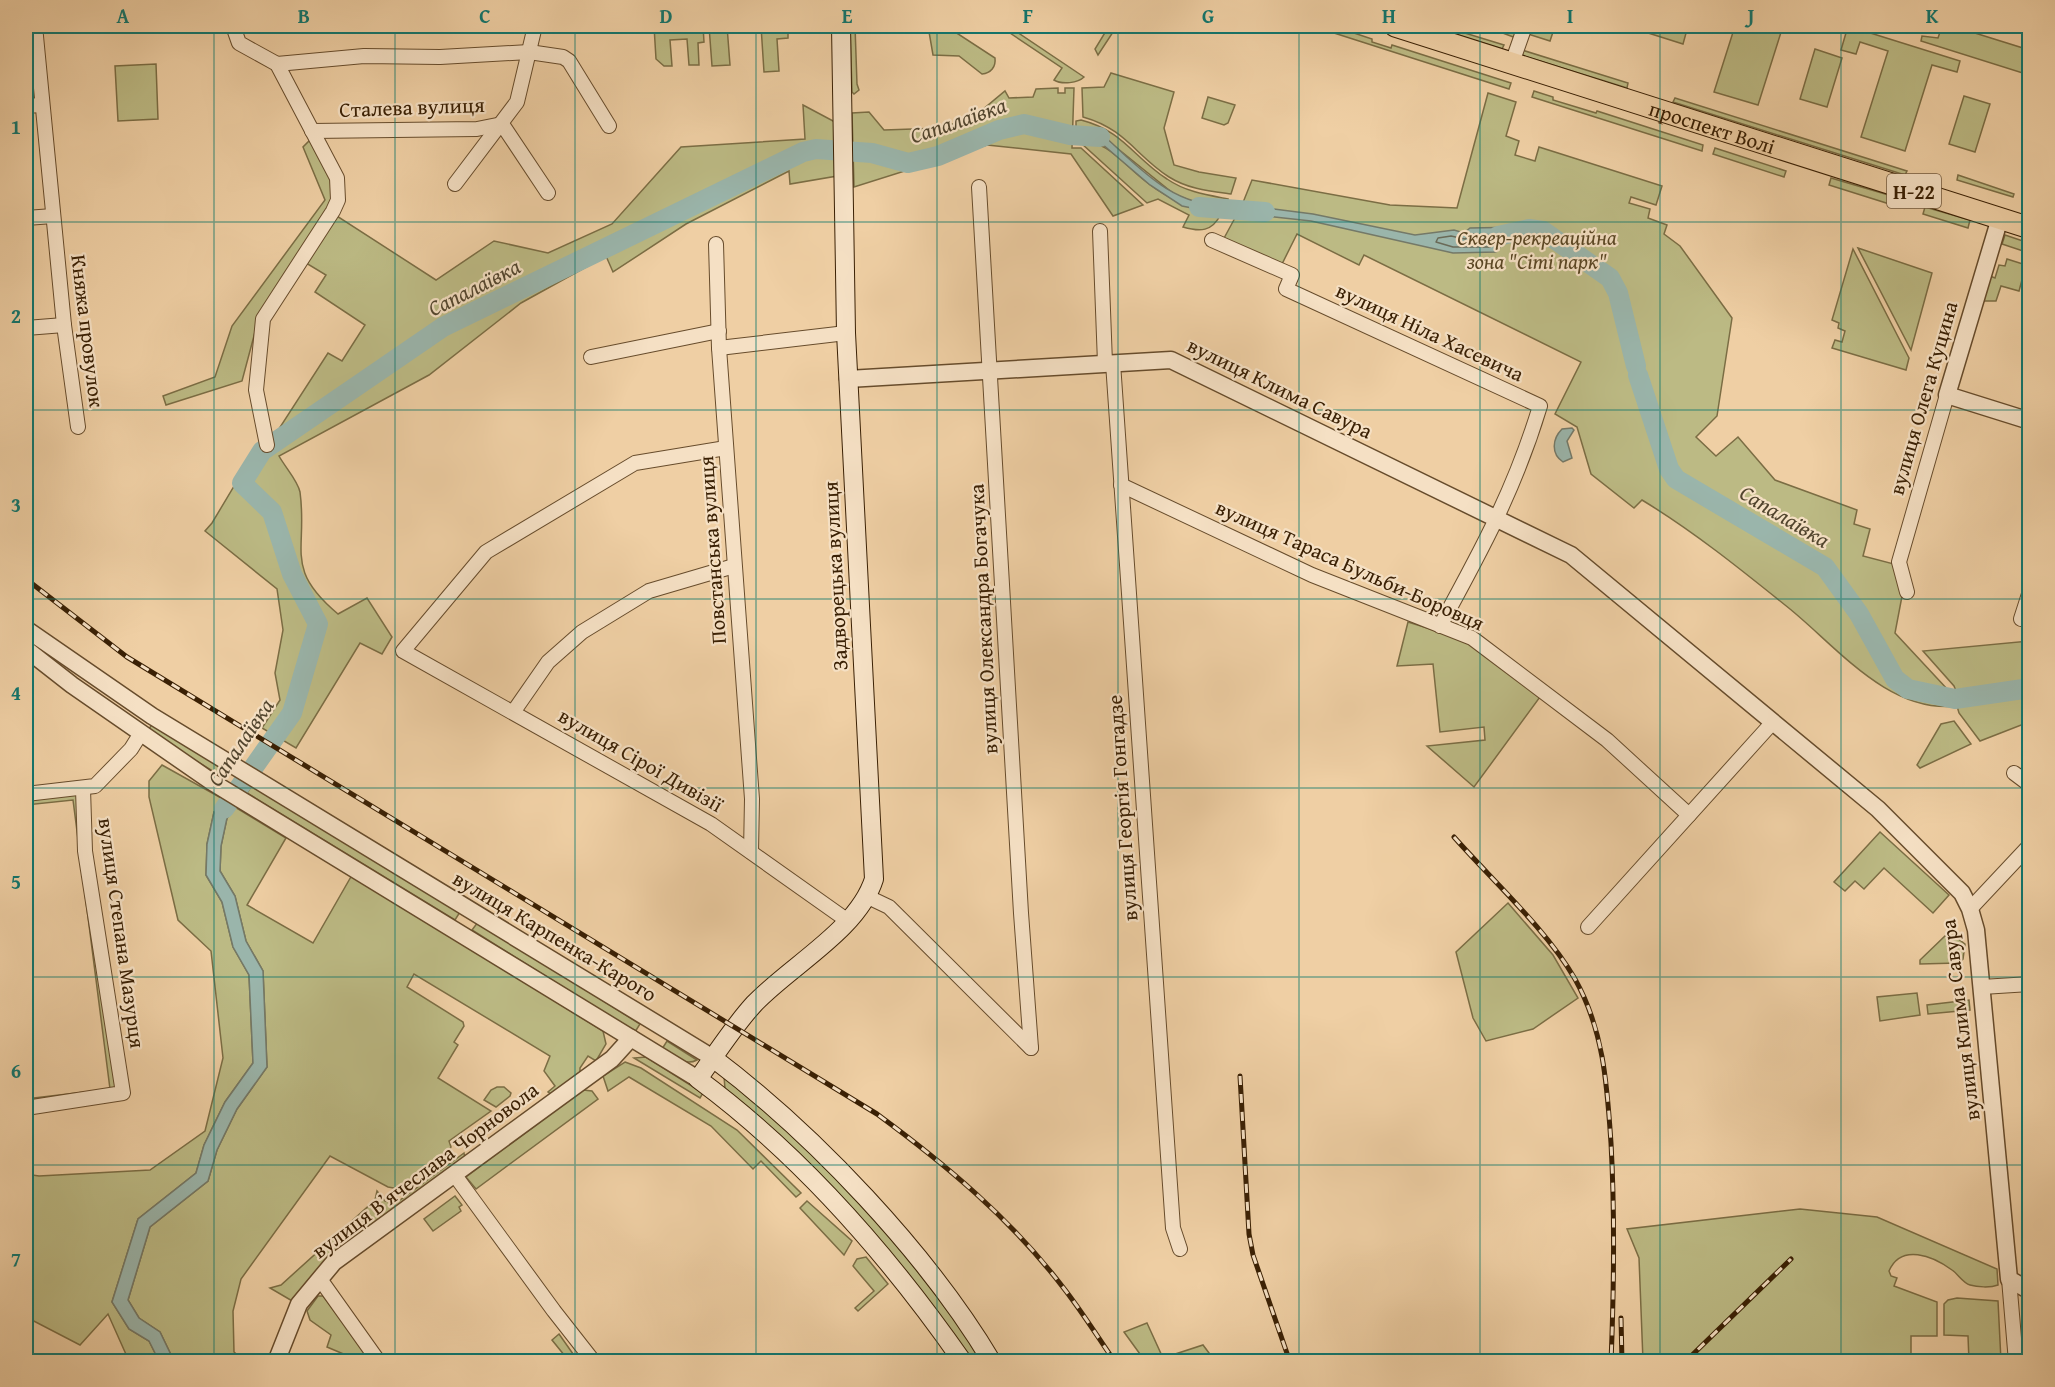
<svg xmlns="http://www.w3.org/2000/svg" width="2055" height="1387" font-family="'Gentium Book Plus',serif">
  <rect width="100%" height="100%" fill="#efcfa4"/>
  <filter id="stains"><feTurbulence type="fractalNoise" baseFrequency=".00333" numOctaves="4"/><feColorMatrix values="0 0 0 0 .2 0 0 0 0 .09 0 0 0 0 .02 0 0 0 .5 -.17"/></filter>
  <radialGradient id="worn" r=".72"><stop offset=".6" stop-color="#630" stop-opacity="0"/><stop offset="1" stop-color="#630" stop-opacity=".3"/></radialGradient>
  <g fill="#bcba84" stroke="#7b6d44" stroke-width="1.5">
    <path d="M654 26H703L704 42 698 43 699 65H689L687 39 670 40 672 66H664L656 59Z"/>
    <path d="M709 26H727L730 65 712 66Z"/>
    <path d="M761 26H788V38L777 39 779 71 764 72Z"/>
    <path d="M850 26H855L857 84 859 90 854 94 852 92Z"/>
    <path d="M928 26H946L995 58C996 67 991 73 982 74L959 56 933 55Z"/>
    <path d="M1008 26 1084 77C1078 83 1062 85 1054 80L1062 68 1004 29Z"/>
    <path d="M1109 26H1117L1098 55 1095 49Z"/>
    <path d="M1428 26H1442L1504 45 1502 49Z"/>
    <path d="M1484 26H1520L1516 38Z"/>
    <path d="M1530 26H1555L1550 41 1528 34Z"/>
    <path d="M1626 26H1688L1683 44Z"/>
    <path d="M1735 26H1783L1758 105 1714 92Z"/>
    <path d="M1848 26 1960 61 1957 72 1932 65 1905 151 1861 137 1888 51 1860 42 1856 54 1841 50Z"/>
    <path d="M1942 26H1963L1962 29 2023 48 2027 37 2029 38V75L1921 41 1922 36 1938 38Z"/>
    <path d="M1336 27 1372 39V42L1391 48 1392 45 1511 83 1509 89 1334 33Z"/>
    <path d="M1815 49 1842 58 1827 107 1800 99Z"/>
    <path d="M1522 50 1628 83 1627 88 1521 55Z"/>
    <path d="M156 64 158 119 118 121 115 66Z"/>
    <path d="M1111 73 1174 92 1164 128 1174 165 1199 172 1236 178 1231 194C1209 191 1188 189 1169 177 1136 156 1126 129 1083 117L1082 88 1104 87Z"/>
    <path d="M1058 88V93H1065V88H1074L1072 148H1081L1143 205 1113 216 1071 154 987 145 854 187 852 113 869 112 884 130 942 128 976 115 1005 91 1009 98 1033 97 1036 89Z"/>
    <path d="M1534 91 1553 97V100L1596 113 1597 111 1703 145 1702 151 1532 97Z"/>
    <path d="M1488 93 1516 102 1506 136 1519 141 1515 155 1535 161 1539 147 1662 186 1656 205 1631 197 1629 203 1650 209 1648 218 1667 225 1664 234 1680 246 1732 318 1717 416 1696 437 1716 456 1738 437 1775 480 1857 510 1854 524 1870 529 1863 556 1894 564 1903 591 1895 633 1949 691H1956L1954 686 1923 651 2029 641V722L1980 741 1959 713 1957 706C1887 714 1835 644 1785 605 1739 568 1693 531 1642 500L1634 508 1591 474 1577 427 1555 414 1581 362 1364 255 1359 265 1297 234 1282 264 1223 240 1242 205 1252 180 1390 205 1457 208Z"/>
    <path d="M1964 96 1990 104 1975 152 1949 144Z"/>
    <path d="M1208 97 1235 105 1228 123 1224 125 1202 118Z"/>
    <path d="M1675 98 1907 171 1905 175 1673 102Z"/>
    <path d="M803 105 835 122 837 176 790 184 789 171 686 224 613 272 606 256 521 303 429 375 279 456C285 467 298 481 300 492 308 550 283 568 338 614L367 598 392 637 382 654 360 643 296 748 262 728 280 700 275 673 283 630 277 589 205 531 212 523 261 441 277 432 328 353 342 361 365 325 315 292 326 275 306 263 337 216 436 280 494 241 548 253 612 224 681 147 805 139Z"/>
    <path d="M1081 120C1124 131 1133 157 1167 179 1186 192 1207 195 1228 199L1225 206 1196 203 1174 194 1097 132H1076V121Z"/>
    <path d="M311 139 332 180 333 199 259 317 242 381 166 405 163 396 215 377 232 326 325 200 303 147Z"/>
    <path d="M1076 139C1110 141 1123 165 1149 184 1170 200 1195 210 1221 214 1212 232 1200 232 1183 227L1189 215 1158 199 1147 203 1082 144 1076 143Z"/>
    <path d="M1715 148 1786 171 1784 177 1713 154Z"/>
    <path d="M1958 175 2014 194 2013 197 1957 180Z"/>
    <path d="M1831 178 1902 199 1899 207 1829 185Z"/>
    <path d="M1925 207 1970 220 1968 228 1923 214Z"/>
    <path d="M2005 235 2029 243V253L2002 244Z"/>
    <path d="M1858 248 1932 273 1911 350Z"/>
    <path d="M1853 249 1909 358 1906 370 1832 348 1835 340 1842 342 1845 331 1838 328 1839 323 1832 320Z"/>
    <path d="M2007 259 2026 265 2019 291 2001 286 1996 301H1983L1990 276 1995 278 1999 265 2005 266Z"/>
    <path d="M1408 622 1469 641 1540 697 1474 787 1427 746 1485 740 1484 727 1440 732 1433 664 1397 666Z"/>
    <path d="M1954 721 1971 744 1920 768 1917 765 1941 724Z"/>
    <path d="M152 724 223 768 219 775 148 731Z"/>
    <path d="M162 765 223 799 214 812 207 844 206 875 222 902 233 947 249 975 253 1063 225 1102 204 1145 196 1173 138 1219 112 1302 129 1329 149 1341 159 1361H129L108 1314 80 1345 26 1317V1174L39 1176 150 1170 205 1131 223 1058 211 951 178 920 149 797V781Z"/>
    <path d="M252 785 460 912 455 920 247 793Z"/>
    <path d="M79 794 118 1089 26 1103V1099L110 1089 73 800 26 805V798Z"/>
    <path d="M235 807 286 838 247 905 313 943 352 875 603 1031 606 1044 596 1061 588 1056 580 1068V1073L551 1094 548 1092 555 1086 544 1071 550 1056 414 974 407 987 463 1022 464 1026 454 1042 458 1045 438 1078 491 1111 449 1141 451 1147 447 1155 399 1189 388 1187 330 1156 241 1279 233 1311 234 1352 245 1361H174L160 1332 139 1318 128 1300 150 1227 208 1181 217 1150 237 1109 267 1067 263 971 246 941 235 896 220 871 221 846 227 818Z"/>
    <path d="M1880 832 1949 895 1933 913 1884 868 1864 889 1855 881 1845 891 1834 882Z"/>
    <path d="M1508 903 1553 955 1578 998 1533 1029 1486 1041 1473 1018 1456 952Z"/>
    <path d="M478 922 640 1024 635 1032 472 930Z"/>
    <path d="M1953 935 1965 944 1963 959 1958 963 1920 964V960L1945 936Z"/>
    <path d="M1917 993 1920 1015 1880 1021 1877 997Z"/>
    <path d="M1969 1000 1970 1010 1928 1014 1927 1005Z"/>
    <path d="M667 1041 697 1060C684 1067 673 1055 662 1049Z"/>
    <path d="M646 1057 703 1093 700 1098 634 1058Z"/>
    <path d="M625 1062 641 1068 737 1130 801 1193 796 1197 761 1161 753 1169 711 1126 629 1077 608 1091 603 1076Z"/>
    <path d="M724 1076C827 1152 911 1258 984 1361H970C894 1266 822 1165 725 1089Z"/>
    <path d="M497 1087H504L511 1093 510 1096 496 1107 484 1100 491 1090Z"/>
    <path d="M583 1090 592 1091 598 1099 476 1189 466 1177Z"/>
    <path d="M464 1153 465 1159 294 1302 270 1288 281 1285 375 1200 377 1191 385 1201 396 1203Z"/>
    <path d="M455 1196 462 1205 459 1207 461 1211 433 1231 424 1219Z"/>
    <path d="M807 1201 852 1241 844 1255 800 1208Z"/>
    <path d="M1800 1209 1877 1217 1997 1269 1998 1285C1990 1288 1977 1287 1970 1285 1963 1283 1958 1274 1952 1270 1933 1256 1901 1243 1889 1271L1891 1276 1897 1278 1894 1286 1937 1302V1336H1911V1361H1643L1639 1258 1627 1229Z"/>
    <path d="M866 1257 888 1284 858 1311 855 1308 874 1291 853 1266 857 1259Z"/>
    <path d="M318 1296H323L372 1361H360L327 1347 331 1335 310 1320 307 1311Z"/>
    <path d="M1957 1298 1998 1301 2001 1361H1969L1968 1336 1944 1335V1304L1948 1300Z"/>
    <path d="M1147 1323 1163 1358 1203 1345 1215 1361H1145L1124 1332Z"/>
    <path d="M559 1334 578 1361H569L552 1340Z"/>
  </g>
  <g fill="#9ab5ab" stroke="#747968" stroke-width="1.5">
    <path d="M1076 132H1097L1103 135C1141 169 1171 205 1225 206L1221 214 1182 206 1150 185 1102 144 1076 139Z"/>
    <path d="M1242 205 1313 214 1415 235 1454 230 1464 233 1470 228 1524 227 1523 231 1511 234 1496 252 1453 253 1311 221 1238 213Z"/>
    <path d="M1572 428 1574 430 1567 441 1572 458 1563 462C1551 454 1552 439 1562 429Z"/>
    <path d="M223 799 235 807 227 818 221 846 220 871 235 896 246 941 263 971 267 1067 237 1109 217 1150 208 1181 150 1227 128 1300 139 1318 160 1332 174 1361H159L149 1341 129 1329 112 1302 138 1219 196 1173 204 1145 225 1102 253 1063 249 975 233 947 222 902 206 875 207 844 214 812Z"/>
  </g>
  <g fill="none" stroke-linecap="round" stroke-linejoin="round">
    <path stroke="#6a6a58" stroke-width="1.5" d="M1474 234 1496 235 1499 238 1490 247H1453L1436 242 1438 238 1451 236 1465 239Z"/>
    <g stroke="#9ab5ab" stroke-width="20">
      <path d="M1199 207 1265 212"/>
      <path d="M1498 236 1529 229 1543 231 1610 278 1618 293 1636 366"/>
      <path d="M1638 375 1669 469 1676 479 1825 567 1859 614 1895 679 1908 689 1955 699 2030 688"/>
      <path d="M224 809 292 713 318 624 292 574 272 512 242 483 262 451 443 327 803 152 816 149 872 153 908 163 938 156 999 130 1024 124 1070 135 1100 137"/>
    </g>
    <defs>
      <g id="minor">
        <path d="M35 26 64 325 78 427"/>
        <path d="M233 26 239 43 277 64 337 178 338 200 333 211 263 319 256 390 267 445"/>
        <path d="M1512 63 1525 26"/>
        <path d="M277 64 364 56 440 57 529 52 563 57 569 61 609 126"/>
        <path d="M26 106 41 105"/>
        <path d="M312 131 477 129 502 124 548 193"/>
        <path d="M455 184 517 102 535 26"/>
        <path d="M979 187 1021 913 1031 1048"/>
        <path d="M26 218 53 216"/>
        <path d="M1100 231 1105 363"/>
        <path d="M1212 240 1292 275 1286 289 1540 406C1515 489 1481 551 1440 626"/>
        <path d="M716 244 719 348 752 799 751 852"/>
        <path d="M26 328 64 325"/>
        <path d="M719 348 846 333"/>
        <path d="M591 357 719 331"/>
        <path d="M1113 363 1173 1228 1180 1249"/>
        <path d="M726 448 635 463 486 552 403 651 711 824 848 921"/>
        <path d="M1121 485 1312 575 1472 638 1607 740 1689 815"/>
        <path d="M1907 592 1899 562 1947 395"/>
        <path d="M2021 619 2030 591"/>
        <path d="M514 711 548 662 582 632 649 591 734 566"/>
        <path d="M2014 773 2030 785"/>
        <path d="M26 794 95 786 131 749 141 733"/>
        <path d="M868 897 889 907 1031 1048"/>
        <path d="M1970 909 2030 845"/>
        <path d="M1588 927 1773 722"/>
        <path d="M1982 987 2030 984"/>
        <path d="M26 1108 123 1093 85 851 83 789"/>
        <path d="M454 1174 554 1311 594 1362"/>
        <path d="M320 1279 379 1362"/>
        <path d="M2009 1279 2016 1362"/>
      </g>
      <g id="tertiary">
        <path d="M2000 218 1947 395 2030 421"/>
        <path d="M848 379 1171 360 1571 555 1878 809 1962 893 1970 909 1976 930 2009 1279 2030 1291"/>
        <path d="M26 629 152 716 713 1058"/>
        <path d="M26 649 72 685 212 782 698 1079"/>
        <path d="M276 1362 299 1304 334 1262 612 1059 631 1038"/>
      </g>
      <g id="secondary">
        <path d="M841 26 846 333 874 879C858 930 791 965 754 1004 733 1027 716 1054 698 1079 802 1156 889 1256 963 1362"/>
        <path d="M713 1058C814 1134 927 1253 992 1362"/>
      </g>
      <g id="primary">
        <path id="s1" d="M1395 26 2030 228"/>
      </g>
    </defs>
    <use href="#minor" stroke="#674c2c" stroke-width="16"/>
    <use href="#tertiary" stroke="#674c2c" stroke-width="19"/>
    <use href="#secondary" stroke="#3a2004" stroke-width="20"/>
    <use href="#primary" stroke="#3a2004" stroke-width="23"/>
    <use href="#minor" stroke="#f5e0c4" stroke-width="14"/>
    <use href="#tertiary" stroke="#f5e0c4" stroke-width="16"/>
    <use href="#secondary" stroke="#f5e0c4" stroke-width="18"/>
    <use href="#primary" stroke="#efcfa4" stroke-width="21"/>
    <defs>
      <g id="rail">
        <path d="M26 579 127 657 877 1114C945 1164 1010 1218 1062 1286 1081 1310 1097 1336 1115 1362"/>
        <path d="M1454 837C1492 880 1547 930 1575 979 1604 1031 1607 1085 1611 1143 1615 1216 1614 1288 1611 1362"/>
        <path d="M1240 1076 1249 1234 1253 1255 1290 1362"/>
        <path d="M1621 1318 1622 1362"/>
        <path d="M1685 1362 1791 1259"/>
      </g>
    </defs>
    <use href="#rail" stroke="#3a2004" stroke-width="5"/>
    <use href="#rail" stroke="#f5e0c4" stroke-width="3" stroke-dasharray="9" stroke-linecap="butt"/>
  </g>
  <path fill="none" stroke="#0f766e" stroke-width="1.5" stroke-opacity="0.55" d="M214 26V1362M395 26V1362M575 26V1362M756 26V1362M937 26V1362M1118 26V1362M1299 26V1362M1480 26V1362M1660 26V1362M1841 26V1362M26 222H2030M26 410H2030M26 599H2030M26 788H2030M26 977H2030M26 1165H2030"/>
  <g text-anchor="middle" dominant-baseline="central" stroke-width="4.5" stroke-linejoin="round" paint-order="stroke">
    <rect fill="#f5e0c4" stroke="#725a3e" stroke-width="1.5" x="1887" y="174" width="54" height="34" rx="4.5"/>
    <g font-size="20" font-weight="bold" fill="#3a2004">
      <text x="1914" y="191">Н-22</text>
    </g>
    <g font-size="21" fill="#3a2004" stroke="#f5e0c4">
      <text transform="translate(412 107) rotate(-2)">Сталева вулиця</text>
      <text stroke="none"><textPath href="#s1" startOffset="333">проспект Волі</textPath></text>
      <text transform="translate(88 331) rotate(83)">Княжа провулок</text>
      <text transform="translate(1430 332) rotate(25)">вулиця Ніла Хасевича</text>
      <text transform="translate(1280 388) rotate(26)">вулиця Клима Савура</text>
      <text transform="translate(1923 398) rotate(-74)">вулиця Олега Куцина</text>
      <text transform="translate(712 550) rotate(-94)">Повстанська вулиця</text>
      <text transform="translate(1350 565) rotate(24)">вулиця Тараса Бульби-Боровця</text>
      <text transform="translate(835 576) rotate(-93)">Задворецька вулиця</text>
      <text transform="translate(983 619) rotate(-93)">вулиця Олександра Богачука</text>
      <text transform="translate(641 760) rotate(30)">вулиця Сірої Дивізії</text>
      <text transform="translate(1122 808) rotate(-94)">вулиця Георгія Гонгадзе</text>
      <text transform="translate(122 933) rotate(82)">вулиця Степана Мазурця</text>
      <text transform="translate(555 936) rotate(31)">вулиця Карпенка-Карого</text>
      <text transform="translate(1960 1020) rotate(-97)">вулиця Клима Савура</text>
      <text transform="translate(425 1170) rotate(-37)">вулиця Вʼячеслава Чорновола</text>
    </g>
    <g font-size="21" font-style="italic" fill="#5a4624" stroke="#f5e0c4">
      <text x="1537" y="237">Сквер-рекреаційна<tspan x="1537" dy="24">зона "Сіті парк"</tspan></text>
    </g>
    <g font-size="22" font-style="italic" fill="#52452e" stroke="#f5e0c4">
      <text transform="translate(958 120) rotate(-19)">Сапалаївка</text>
      <text transform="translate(474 287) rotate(-27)">Сапалаївка</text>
      <text transform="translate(1785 516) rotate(31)">Сапалаївка</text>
      <text transform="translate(240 742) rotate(-56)">Сапалаївка</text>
    </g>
  </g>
  <rect width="2055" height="1387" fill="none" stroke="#efcfa4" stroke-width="66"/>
  <rect x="33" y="33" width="1989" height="1321" fill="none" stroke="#0f766e" stroke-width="2"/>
  <g font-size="20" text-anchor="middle" font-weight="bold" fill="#0f766e">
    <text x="123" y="23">A</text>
    <text x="304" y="23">B</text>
    <text x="485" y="23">C</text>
    <text x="666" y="23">D</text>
    <text x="847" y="23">E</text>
    <text x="1028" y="23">F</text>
    <text x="1208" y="23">G</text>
    <text x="1389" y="23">H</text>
    <text x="1570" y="23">I</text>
    <text x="1751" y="23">J</text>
    <text x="1932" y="23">K</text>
    <text x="16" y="134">1</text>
    <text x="16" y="323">2</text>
    <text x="16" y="512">3</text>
    <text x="16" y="700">4</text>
    <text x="16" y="889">5</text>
    <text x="16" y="1078">6</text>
    <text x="16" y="1266">7</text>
  </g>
  <rect width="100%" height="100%" filter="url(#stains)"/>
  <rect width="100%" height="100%" fill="url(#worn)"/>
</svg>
